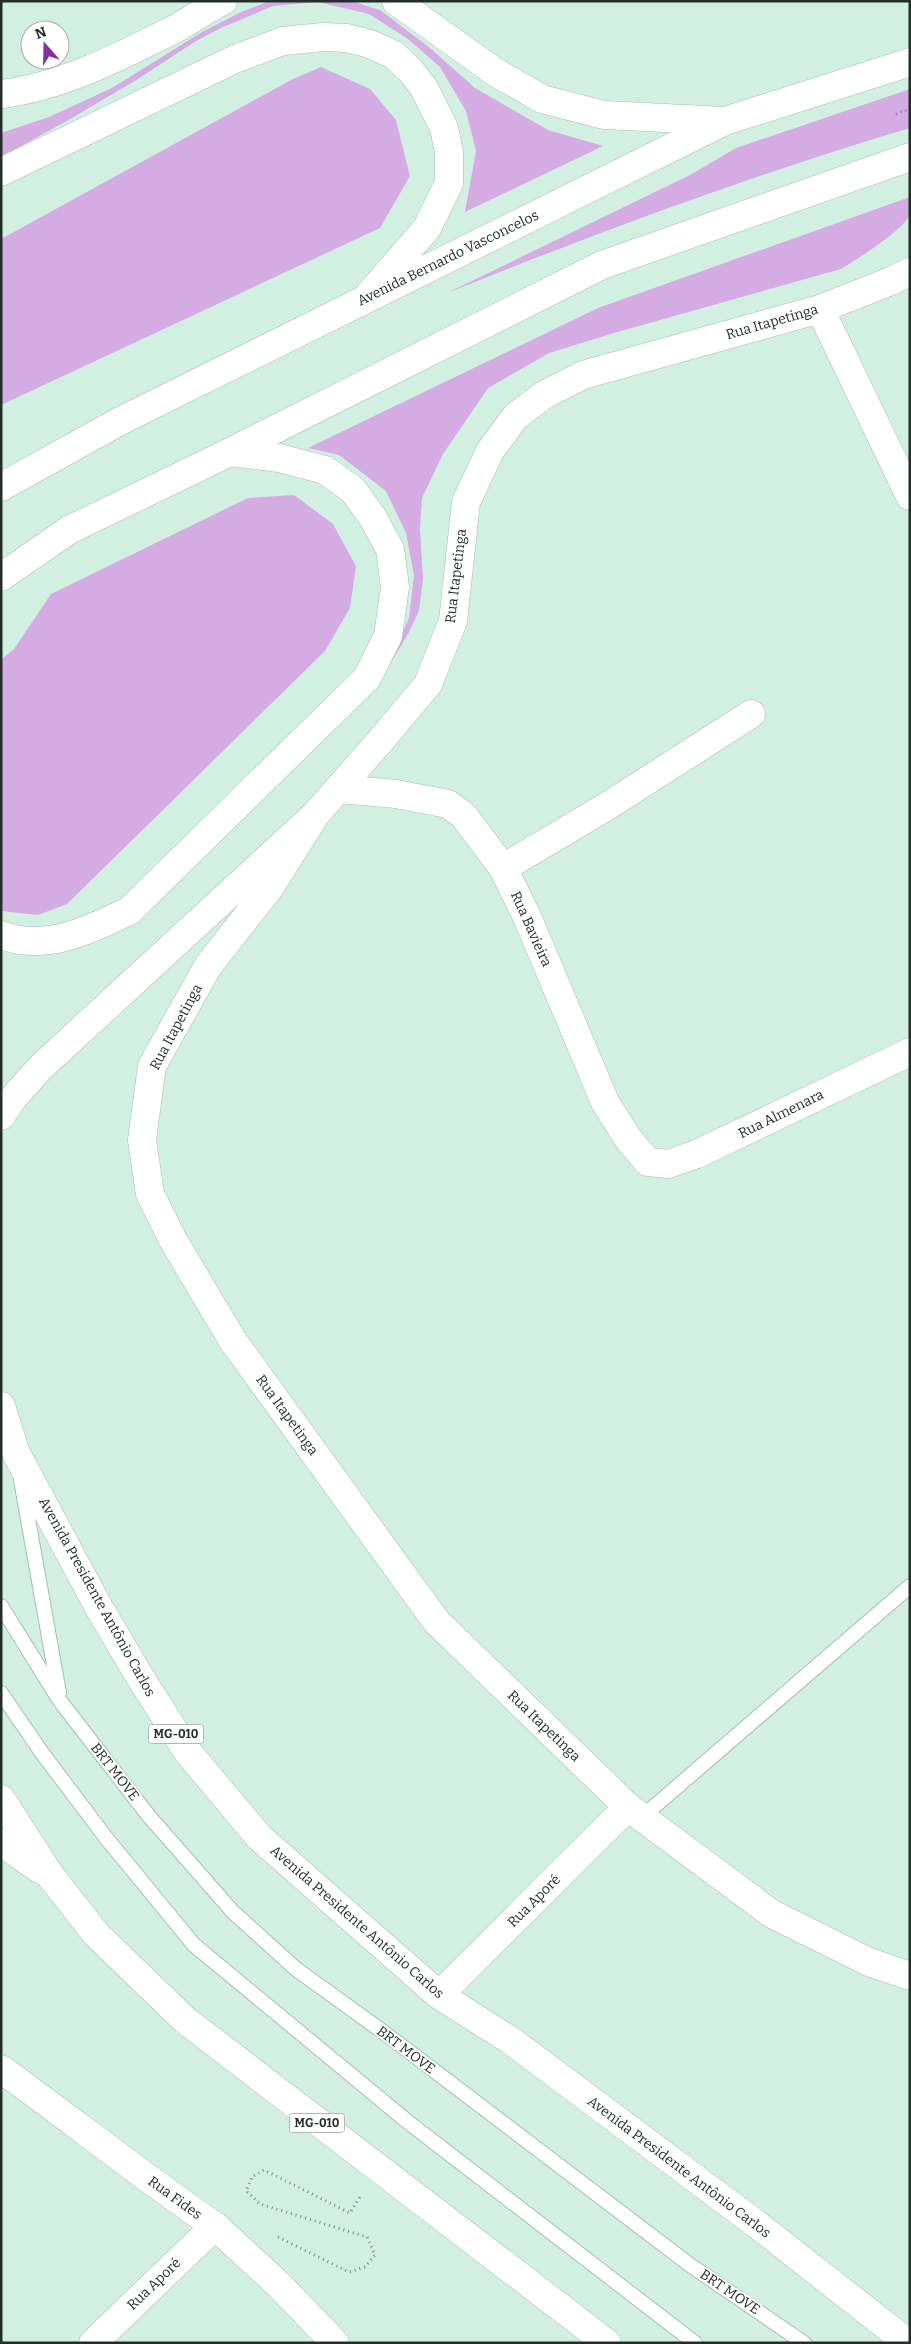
<svg xmlns="http://www.w3.org/2000/svg" width="911" height="2344" font-family="Bitter,serif">
  <rect width="100%" height="100%" fill="#d2f0e2"/>
  <g fill="#d4abe3">
    <path d="M270 1H351L380 10 430 48 475 88 548 130 603 146 465 212 476 151 466 111 440 67 408 39 369 14 318 2 273 6 221 28 196 41 138 79 72 118 1 157V133L49 117 112 88 202 32 241 12Z"/>
    <path d="M321 67 370 89 396 120 410 176 380 228 1 405V239L291 80Z"/>
    <path d="M910 89V128C752 175 599 232 447 293L690 175 736 148Z"/>
    <path d="M910 197C910 202 911 211 909 216 901 232 857 259 841 269L614 333 549 353 488 388 443 454 422 498 420 529 423 579 419 611 408 634 382 677 409 618 414 575 406 533 386 491 339 455 308 448 598 308Z"/>
    <path d="M294 495 333 524 356 566 350 608 325 651 67 904 38 915 1 911V660L14 649 51 594 248 498Z"/>
  </g>
  <g fill="none" stroke-linecap="round" stroke-linejoin="round">
    <defs>
      <g id="service">
        <path d="M21 1480 59 1693"/>
        <path d="M1 1606 60 1701 148 1815 233 1912 296 1969 386 2034 690 2265 804 2343"/>
        <path d="M1 1693 42 1753 107 1839 194 1945 408 2122 695 2343"/>
        <path d="M642 1817 910 1586"/>
      </g>
      <g id="minor">
        <path d="M339 789 396 794 448 804 463 815 503 868 528 919 605 1102 629 1140 648 1162 668 1164 697 1154 910 1052"/>
        <path d="M503 868 609 805 751 714"/>
        <path d="M439 1995 628 1807"/>
        <path d="M215 2226 279 2285 335 2343"/>
      </g>
      <g id="tertiary">
        <path d="M910 272 891 281 820 309 583 375 544 395 516 416 490 451 466 502 453 621 428 684 382 739 316 814 270 887 208 966 152 1066 142 1140 150 1194 173 1240 233 1341 436 1621 628 1807 772 1914 869 1962 910 1976"/>
        <path d="M820 309 910 496"/>
        <path d="M1 2069C73 2121 142 2176 215 2226L93 2343"/>
      </g>
      <g id="secondary">
        <path d="M1 487 122 420 725 121 910 62"/>
        <path d="M1 577 69 530 230 452 602 265 910 157"/>
      </g>
      <g id="trunk">
        <path d="M396 1 495 72 542 99 604 115 725 121"/>
        <path d="M1 94C62 87 123 55 177 28 192 19 207 9 223 1"/>
        <path d="M1 172 235 59 283 41 323 37 347 38 370 44 394 55 410 70 424 88 444 128 449 152V183L427 228 368 296"/>
        <path d="M1 935C46 952 89 930 129 911L367 678 388 636 395 587 390 549 373 518 353 490 325 470 279 458 230 452"/>
        <path d="M1 1116 14 1097 41 1067 316 814"/>
        <path d="M1 1406 16 1453 98 1606 140 1677 187 1751 259 1837 439 1995 510 2040 755 2223 908 2343"/>
        <path d="M1 1799 52 1878 96 1934 185 2020 607 2343"/>
        <path d="M1 1842 41 1870"/>
      </g>
    </defs>
    <use href="#service" stroke="#a2bfb2" stroke-width="16"/>
    <use href="#minor" stroke="#a2bfb2" stroke-width="29"/>
    <use href="#tertiary" stroke="#a2bfb2" stroke-width="29"/>
    <use href="#secondary" stroke="#a2bfb2" stroke-width="29"/>
    <use href="#trunk" stroke="#a2bfb2" stroke-width="29"/>
    <g stroke="#788c83" stroke-width="3" stroke-dasharray="1 4" stroke-linecap="butt">
      <path d="M896 114 910 109"/>
      <path d="M278 2237 349 2272 365 2267 375 2255 367 2237 260 2204 246 2191 252 2177 264 2170 350 2213 361 2195"/>
    </g>
    <use href="#service" stroke="#fff" stroke-width="14"/>
    <use href="#minor" stroke="#fff" stroke-width="28"/>
    <use href="#tertiary" stroke="#fff" stroke-width="28"/>
    <use href="#secondary" stroke="#fff" stroke-width="28"/>
    <use href="#trunk" stroke="#fff" stroke-width="28"/>
  </g>
  <g text-anchor="middle" dominant-baseline="central" stroke-width="4" stroke-linejoin="round" paint-order="stroke">
    <g fill="#fff" stroke="#656d69" stroke-width="1">
      <rect x="148.5" y="1724.5" width="55" height="19" rx="4"/>
      <rect x="289.5" y="2113.5" width="55" height="19" rx="4"/>
    </g>
    <g font-size="12" font-weight="bold" fill="#232e29">
      <text x="176" y="1734">MG-010</text>
      <text x="317" y="2123">MG-010</text>
    </g>
    <g font-size="14" fill="#232e29" stroke="#fff">
      <text transform="translate(448 258) rotate(-26)">Avenida Bernardo Vasconcelos</text>
      <text transform="translate(772 322) rotate(-16)">Rua Itapetinga</text>
      <text transform="translate(456 576) rotate(-83)">Rua Itapetinga</text>
      <text transform="translate(531 929) rotate(66)">Rua Bavieira</text>
      <text transform="translate(176 1027) rotate(-62)">Rua Itapetinga</text>
      <text transform="translate(781 1114) rotate(-26)">Rua Almenara</text>
      <text transform="translate(287 1415) rotate(54)">Rua Itapetinga</text>
      <text transform="translate(97 1597) rotate(61)">Avenida Presidente Antônio Carlos</text>
      <text transform="translate(544 1726) rotate(44)">Rua Itapetinga</text>
      <text transform="translate(115 1772) rotate(52)">BRT MOVE</text>
      <text transform="translate(534 1901) rotate(-45)">Rua Aporé</text>
      <text transform="translate(357 1922) rotate(41)">Avenida Presidente Antônio Carlos</text>
      <text transform="translate(406 2050) rotate(37)">BRT MOVE</text>
      <text transform="translate(679 2167) rotate(37)">Avenida Presidente Antônio Carlos</text>
      <text transform="translate(175 2198) rotate(36)">Rua Fides</text>
      <text transform="translate(154 2284) rotate(-44)">Rua Aporé</text>
      <text transform="translate(730 2292) rotate(34)">BRT MOVE</text>
    </g>
  </g>
  <rect width="911" height="2344" fill="none" stroke="#232e29" stroke-width="5"/>
  <g transform="translate(45 45) rotate(340)"><circle r="24" fill="#ffffff" stroke="#a7aba9"/>
  <path d="M0-4L9 19L0 12L-9 19Z" fill="#83309e"/>
  <text y="-8" font-size="14" font-weight="bold" text-anchor="middle" fill="#232e29">N</text>
  </g>
</svg>
